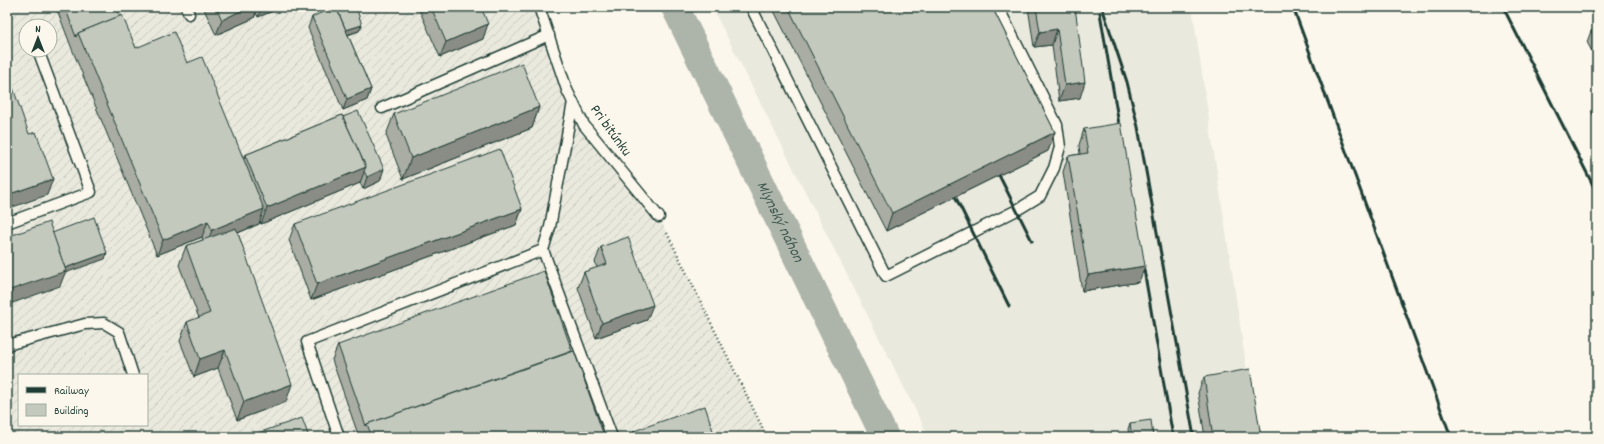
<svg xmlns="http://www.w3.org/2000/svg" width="1604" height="444" font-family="Dekko,sans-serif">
  <defs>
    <pattern id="industrial-furrows" width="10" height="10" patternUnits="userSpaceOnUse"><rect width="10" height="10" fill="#eae9de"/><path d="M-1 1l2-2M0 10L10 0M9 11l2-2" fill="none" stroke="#c8c9bf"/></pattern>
  </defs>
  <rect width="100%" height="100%" fill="#fbf7ec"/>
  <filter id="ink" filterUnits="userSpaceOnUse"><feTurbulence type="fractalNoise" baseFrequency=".025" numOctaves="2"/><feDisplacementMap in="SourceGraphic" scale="8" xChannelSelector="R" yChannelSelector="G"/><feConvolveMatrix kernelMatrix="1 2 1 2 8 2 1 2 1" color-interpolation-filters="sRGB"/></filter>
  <g filter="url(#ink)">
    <path fill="#eae9de" d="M712 7H1192L1257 437H929Z"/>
    <path fill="url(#industrial-furrows)" fill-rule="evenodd" d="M7 7H539L584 125 659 217 767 437H7ZM26 26H50V50H26ZM19 375H147V425H19Z"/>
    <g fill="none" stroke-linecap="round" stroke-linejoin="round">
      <path stroke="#adb4aa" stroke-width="28" id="s1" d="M675 7 885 437"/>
      <defs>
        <g id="lane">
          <path d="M186 7 189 14"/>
          <path d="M539 7 567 90 584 125 659 217"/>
          <path d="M751 7 886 276 1017 210 1040 196 1054 168 1060 147 1057 125 998 7"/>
          <path d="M573 102 550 227 543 250 612 437"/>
          <path d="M382 108 549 35"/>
          <path d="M7 223 91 192 38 50"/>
          <path d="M7 345 85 324 104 323 119 332 133 375"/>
          <path d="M339 437 307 342 543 250"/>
        </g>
      </defs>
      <use href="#lane" stroke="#1f3d34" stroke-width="13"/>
      <path stroke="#1f3d34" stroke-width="2.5" stroke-dasharray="1 3" stroke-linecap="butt" d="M667 233 767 437"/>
      <use href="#lane" stroke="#fbf7ec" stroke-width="10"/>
      <g stroke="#1f3d34" stroke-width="3">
        <path d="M1102 7 1127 82 1138 127 1194 437"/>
        <path d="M1293 7 1451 437"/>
        <path d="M1503 7 1597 193"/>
        <path d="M1100 13 1121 136"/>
        <path d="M999 175 1032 241"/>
        <path d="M955 196 1009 306"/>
        <path d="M1142 258 1173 437"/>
      </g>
    </g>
    <g fill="#a9ada3" stroke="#1f3d34">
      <path d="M56 7H116L120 16 136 48 187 63 244 158 245 155 342 115 380 181 363 189 360 183 261 224 260 221 259 224 238 233 286 402 237 420 218 368 194 377 180 341 187 322 199 318 179 265 186 246 203 240 202 237 157 255 72 49Z"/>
      <path d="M203 7H283L258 17 256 13 254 18 216 35Z"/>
      <path d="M418 7H481L483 39 440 57Z"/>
      <path d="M772 7H992L1055 132 1048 151 886 231Z"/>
      <path d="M1028 7H1075L1080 98 1059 101 1052 45 1034 47Z"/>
      <path d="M337 9 362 25 359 31 348 35 371 89 367 100 343 110 308 28 312 17Z"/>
      <path d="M1597 27V61L1587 42 1591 31Z"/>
      <path d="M1597 97V122L1592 112Z"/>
      <path d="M539 107 532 128 403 179 386 135 394 114Z"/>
      <path d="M1084 129 1139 282 1082 291 1063 172 1068 156 1080 154 1079 145Z"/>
      <path d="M522 209 516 225 311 300 289 240 295 224Z"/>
      <path d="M601 247 647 320 596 338 578 288 584 272 597 268 595 262Z"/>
      <path d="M338 345 602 437H359L332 360Z"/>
      <path d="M1204 377 1261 437H1205L1198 393Z"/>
      <path d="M1130 423 1153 437H1156H1129L1128 429Z"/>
      <path d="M634 431 715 437H631Z"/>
    </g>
    <g fill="#898d85" stroke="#1f3d34">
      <path d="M249 7H258L254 18 216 35 222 20Z"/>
      <path d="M262 7H283L258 17Z"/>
      <path d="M488 24 483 39 440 57 446 42Z"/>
      <path d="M362 25 359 31 340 37 343 31Z"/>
      <path d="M1057 29 1052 45 1034 47 1040 32Z"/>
      <path d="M1085 82 1080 98 1059 101 1065 85Z"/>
      <path d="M371 89 367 100 343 110 347 99Z"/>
      <path d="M539 107 532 128 403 179 411 158Z"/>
      <path d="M1055 132 1048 151 886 231 892 213Z"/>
      <path d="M366 167 360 183 261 224 267 208Z"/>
      <path d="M384 169 380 181 363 189 367 177Z"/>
      <path d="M53 179 47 195 7 209V195Z"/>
      <path d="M264 209 259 224 206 246 212 230Z"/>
      <path d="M522 209 516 225 311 300 317 284Z"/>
      <path d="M208 221 202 237 157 255 163 240Z"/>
      <path d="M107 253 105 259 65 273 60 286 7 305V291L59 270Z"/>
      <path d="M1145 266 1139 282 1082 291 1088 275Z"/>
      <path d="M653 305 647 320 596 338 602 323Z"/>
      <path d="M225 350 218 368 194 377 200 359Z"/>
      <path d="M292 384 286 402 237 420 244 402Z"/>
      <path d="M603 433 602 437H591Z"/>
    </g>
    <g fill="#c4c9be" stroke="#1f3d34">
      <path d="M65 7H116L120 16 78 33 76 37Z"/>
      <path d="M216 7H249L222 20Z"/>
      <path d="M334 7H336L371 89 347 99 312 17Z"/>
      <path d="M344 7H356L362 25 346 30 337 9Z"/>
      <path d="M431 7H481L488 24 446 42Z"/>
      <path d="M788 7H992L1055 132 892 213Z"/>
      <path d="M1036 7H1075L1085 82 1065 85 1057 29 1040 32Z"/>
      <path d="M122 15 136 48 174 32 187 63 202 57 264 209 212 230 208 221 163 240 78 33Z"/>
      <path d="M1597 27V42L1591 31Z"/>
      <path d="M522 63 539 107 411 158 394 114Z"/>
      <path d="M12 85 29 134 36 132 53 179 7 195V87Z"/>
      <path d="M358 111 384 169 367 177 364 171 366 167 343 117Z"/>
      <path d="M342 115 366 167 267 208 245 155Z"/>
      <path d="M1121 123 1145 266 1088 275 1068 156 1088 153 1084 129Z"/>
      <path d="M500 149 522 209 317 284 295 224Z"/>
      <path d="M94 217 107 253 65 268 52 233Z"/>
      <path d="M49 222 66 271 7 291V237Z"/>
      <path d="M236 228 292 384 244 402 225 350 200 359 187 322 210 313 186 246Z"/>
      <path d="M628 237 653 305 602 323 584 272 607 264 601 247Z"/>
      <path d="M544 271 572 351 367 424 366 426 338 345Z"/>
      <path d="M574 351 603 433 591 437H372L367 424Z"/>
      <path d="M1250 369 1261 437H1213L1204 377Z"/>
      <path d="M705 406 715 437H636L634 431Z"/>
      <path d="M302 418 309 437H246Z"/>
      <path d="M1151 420 1153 437H1132L1130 423Z"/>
    </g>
  </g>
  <g text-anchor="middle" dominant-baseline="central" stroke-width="3" stroke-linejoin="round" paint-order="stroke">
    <g font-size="15" fill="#1f3d34" stroke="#fbf7ec">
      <text transform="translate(610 131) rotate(54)">Pri bitúnku</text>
    </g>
    <g font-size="16" font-style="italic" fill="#425b52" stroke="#fbf7ec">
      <text stroke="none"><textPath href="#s1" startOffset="239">Mlynský náhon</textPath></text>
    </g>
  </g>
  <rect width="1604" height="444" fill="none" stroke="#fbf7ec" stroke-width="24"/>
  <rect x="12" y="12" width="1580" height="420" fill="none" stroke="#1f3d34" stroke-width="1.5" filter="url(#ink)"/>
  <rect x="18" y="374" width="130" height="52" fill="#fbf7ec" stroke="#a3ada2"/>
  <rect x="26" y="387" width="20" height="6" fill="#1f3d34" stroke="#a3ada2"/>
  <text x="54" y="394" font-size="12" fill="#1f3d34">Railway</text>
  <rect x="26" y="404" width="20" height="12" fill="#c4c9be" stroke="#a3ada2"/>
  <text x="54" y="414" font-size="12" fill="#1f3d34">Building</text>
  <g transform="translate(38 38)"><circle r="19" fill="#fbf7ec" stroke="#a3ada2"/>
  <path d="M0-3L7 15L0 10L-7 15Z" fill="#1f3d34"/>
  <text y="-6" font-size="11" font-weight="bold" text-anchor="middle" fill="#1f3d34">N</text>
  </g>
</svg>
